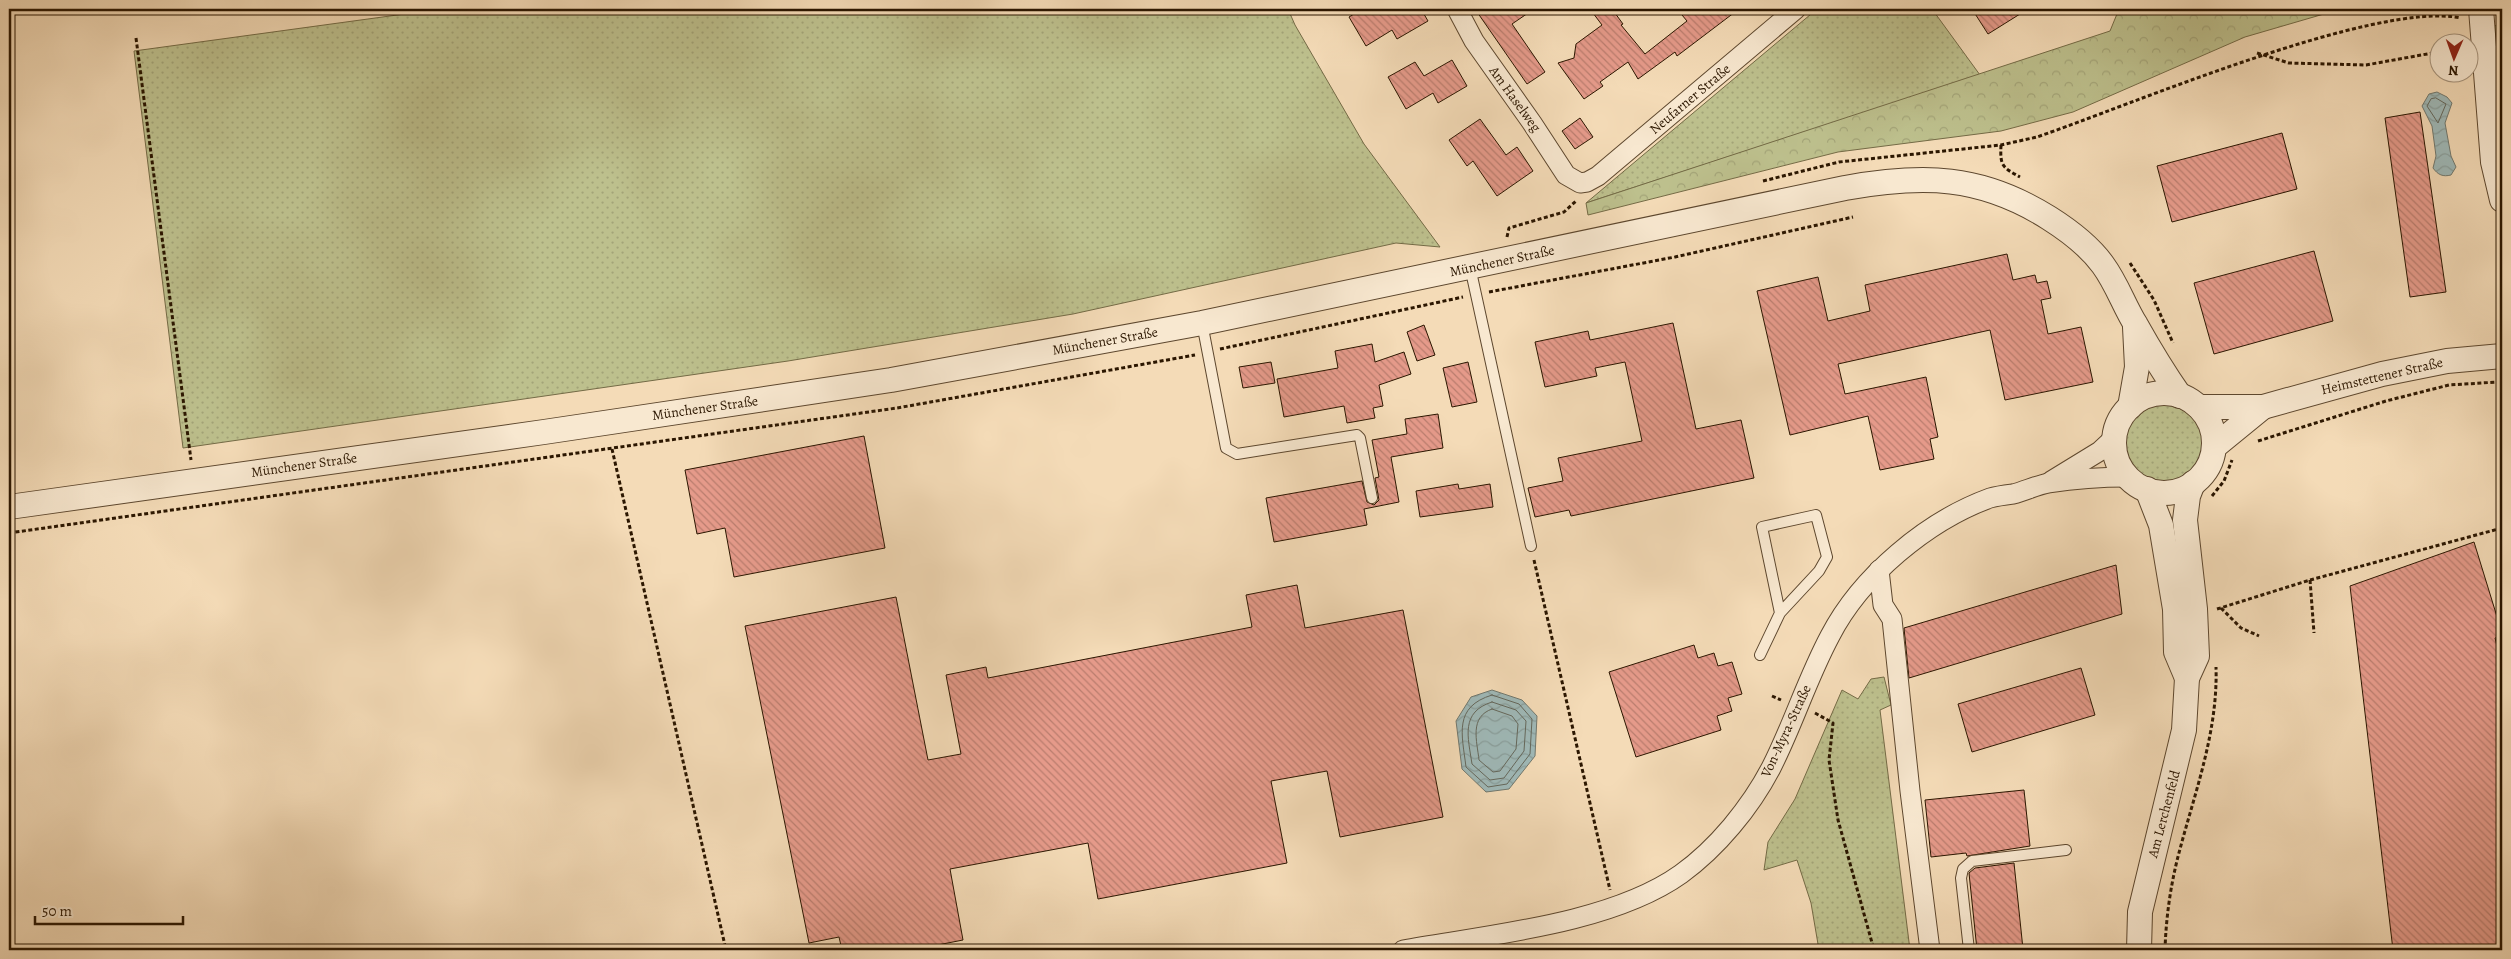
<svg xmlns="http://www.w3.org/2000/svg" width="2511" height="959" font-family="Alegreya,serif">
  <defs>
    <pattern id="grass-dots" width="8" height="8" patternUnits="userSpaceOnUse" patternTransform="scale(1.25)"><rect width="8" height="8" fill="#bdc08d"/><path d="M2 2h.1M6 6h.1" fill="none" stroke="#a3a478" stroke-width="1.8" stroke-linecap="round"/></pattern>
    <pattern id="forest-crowns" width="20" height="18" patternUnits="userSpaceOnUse" patternTransform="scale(1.25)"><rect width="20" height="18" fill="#bdc08d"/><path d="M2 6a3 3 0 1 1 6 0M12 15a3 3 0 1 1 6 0" fill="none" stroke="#a3a478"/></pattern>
    <pattern id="water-waves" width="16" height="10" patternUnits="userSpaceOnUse" patternTransform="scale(1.25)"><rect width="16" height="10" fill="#9fb9b8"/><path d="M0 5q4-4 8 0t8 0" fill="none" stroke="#899e9c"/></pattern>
    <pattern id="building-back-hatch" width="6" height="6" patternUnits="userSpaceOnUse" patternTransform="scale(1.25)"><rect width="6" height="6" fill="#e59a8a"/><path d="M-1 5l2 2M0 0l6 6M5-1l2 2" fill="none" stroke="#ba7d6e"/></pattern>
  </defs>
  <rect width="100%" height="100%" fill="#f4dbb7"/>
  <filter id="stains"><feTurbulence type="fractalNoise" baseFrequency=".004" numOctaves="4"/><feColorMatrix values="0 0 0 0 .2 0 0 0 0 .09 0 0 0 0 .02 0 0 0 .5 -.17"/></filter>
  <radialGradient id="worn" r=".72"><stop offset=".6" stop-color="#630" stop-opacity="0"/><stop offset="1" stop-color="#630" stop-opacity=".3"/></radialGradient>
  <g fill="url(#grass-dots)" stroke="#746b46">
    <path d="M441 9H1288L1295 25 1364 144 1440 247 1396 243 1073 314 788 361 183 448 134 51Z"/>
    <path d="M1817 9H1932L1980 75 1586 203Z"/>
    <path d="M2502 24V128L2487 28Z"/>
    <circle cx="2164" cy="444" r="39"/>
    <path d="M1884 677 1891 705 1880 710 1910 950H1819L1811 903 1797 860 1764 870 1768 842 1795 799 1842 690 1858 699 1871 679Z"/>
  </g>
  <path fill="url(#forest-crowns)" stroke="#746b46" d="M2119 9H2341L2245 37 2073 112 2001 131 1838 152 1588 215 1586 203 2110 31Z"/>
  <g fill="url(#water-waves)" stroke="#71786e">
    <path d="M2437 92 2447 97 2452 103 2445 123 2451 156 2456 167 2451 175C2443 177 2438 175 2433 168L2436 156 2432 126 2422 106 2429 94Z"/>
    <path d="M1492 690 1522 700 1537 716 1535 756 1509 789 1486 792 1462 769 1456 721 1471 697Z"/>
  </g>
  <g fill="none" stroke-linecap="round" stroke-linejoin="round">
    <g stroke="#65685c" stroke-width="1">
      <path d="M2436 98 2446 104 2438 123 2427 106 2431 99Z"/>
      <path d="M1492 695 1519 704 1532 719 1530 754 1507 784 1488 787 1466 767C1462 734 1453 707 1492 695Z"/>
      <path d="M1492 702 1516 710 1526 721 1524 751 1504 778 1490 780 1472 764C1468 737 1460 712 1492 702Z"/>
      <path d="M1492 709 1512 716 1518 724 1516 749 1500 771 1493 772 1479 760C1477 741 1469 717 1492 709Z"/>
    </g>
  </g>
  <g fill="url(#building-back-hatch)" stroke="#2b1600">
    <path d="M1362 9H1421L1428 21 1397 39 1392 30 1366 46 1349 17Z"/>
    <path d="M1475 9H1534L1512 24 1545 72 1527 84Z"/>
    <path d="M1590 9H1612L1623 24 1621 25 1645 54 1687 21 1677 9H1739L1677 56 1675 52 1638 79 1628 62 1600 82 1603 86 1584 99 1558 63 1574 58 1576 44 1602 25Z"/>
    <path d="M1972 9H2028L1988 34Z"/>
    <path d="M1452 60 1467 86 1438 103 1433 93 1406 109 1388 77 1415 62 1424 76Z"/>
    <path d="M2420 112 2446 292 2410 297 2385 118Z"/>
    <path d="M1580 118 1593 137 1575 149 1562 131Z"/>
    <path d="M1480 119 1506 155 1517 147 1533 171 1497 196 1473 161 1467 166 1449 140Z"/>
    <path d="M2282 133 2297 189 2172 222 2157 166Z"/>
    <path d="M2314 251 2333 321 2214 354 2194 283Z"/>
    <path d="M2007 254 2013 280 2035 275 2037 283 2047 281 2051 298 2041 300 2048 334 2081 327 2093 382 2005 400 1990 330 1838 364 1845 394 1926 377 1938 437 1930 439 1934 459 1880 470 1868 416 1790 435 1757 291 1818 277 1828 321 1870 311 1865 285Z"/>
    <path d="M1673 323 1696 429 1741 420 1754 478 1571 516 1569 510 1535 517 1528 488 1563 481 1558 458 1642 441 1625 362 1595 368 1597 376 1545 387 1535 342 1588 331 1590 340Z"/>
    <path d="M1424 325 1435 355 1417 361 1407 332Z"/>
    <path d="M1372 344 1375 362 1404 352 1411 374 1379 385 1383 406 1373 408 1375 418 1347 423 1344 406 1284 417 1277 379 1338 368 1335 351Z"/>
    <path d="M1271 362 1275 383 1243 388 1239 367Z"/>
    <path d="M1468 362 1477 402 1452 407 1443 368Z"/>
    <path d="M1438 414 1443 448 1391 457 1399 502 1364 509 1367 525 1274 542 1266 498 1362 481 1367 502 1374 505 1379 500 1375 478 1379 477 1372 440 1407 434 1405 419Z"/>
    <path d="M864 436 885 548 734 577 725 528 697 534 685 470Z"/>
    <path d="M1458 484 1459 489 1490 484 1493 507 1420 517 1416 491Z"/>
    <path d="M2474 542 2502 633V636L2495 638 2502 665V950H2393L2350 586Z"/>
    <path d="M2116 565 2122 614 1909 678 1904 628Z"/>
    <path d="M1297 585 1305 628 1403 610 1443 817 1340 837 1327 771 1271 781 1287 863 1098 899 1088 843 950 869 963 940 912 950H842L839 937 809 943 745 626 896 597 928 760 961 754 946 675 986 667 988 678 1252 627 1246 595Z"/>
    <path d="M1694 645 1698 658 1714 653 1718 666 1732 662 1742 694 1728 698 1732 711 1717 716 1721 730 1636 757 1609 672Z"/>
    <path d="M2081 668 2095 715 1972 752 1958 704Z"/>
    <path d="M2024 790 2030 846 1967 856 1966 853 1931 857 1925 800Z"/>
    <path d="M2014 863 2023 949 1977 950 1969 873 1975 868Z"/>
  </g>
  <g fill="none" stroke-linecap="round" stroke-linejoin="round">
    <defs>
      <g id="service">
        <path d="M1470 267 1531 546"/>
        <path d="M1202 323 1226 448 1237 454 1357 435 1360 438 1372 498"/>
        <path d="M1760 655 1780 613 1819 571 1827 557 1816 515 1762 527 1780 613"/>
        <path d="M1969 950 1961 878 1963 869 1972 861 2066 850"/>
      </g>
      <g id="minor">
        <path d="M1457 9 1474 41 1532 123 1566 175 1580 183 1587 182 1598 176 1796 9"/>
        <path d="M2051 481 2100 451 2115 437"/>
        <path d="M1879 570 1883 605 1892 619 1910 791 1930 950"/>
        <path d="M1403 950C1487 935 1611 924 1681 874 1717 848 1750 808 1771 768 1793 725 1807 679 1830 636 1861 576 1927 521 1990 498 1997 496 2005 495 2013 494 2025 491 2037 485 2049 483 2074 479 2102 477 2128 477"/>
      </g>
      <g id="tertiary">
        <path d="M2481 9 2493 162 2502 200"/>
        <circle cx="2164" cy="443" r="50"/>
        <path d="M2130 407 2137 367 2135 327"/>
        <path d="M2199 407H2263L2382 374 2447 361 2502 356"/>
        <path d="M2214 447 2263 407"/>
        <path d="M2147 489 2161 525 2175 609 2176 652 2187 678"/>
        <path d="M9 507 544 432 891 380 1202 323 1845 188C1923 174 1981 175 2049 218 2068 230 2090 247 2103 265 2117 284 2124 306 2136 325 2150 350 2164 373 2180 396"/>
        <path d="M2139 950 2140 912 2184 730 2187 678 2197 656 2195 609 2185 520 2188 496 2193 483"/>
      </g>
    </defs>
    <use href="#service" stroke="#5d472e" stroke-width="12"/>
    <use href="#minor" stroke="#5d472e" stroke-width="21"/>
    <use href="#tertiary" stroke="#5d472e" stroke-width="26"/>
    <g stroke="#2b1600" stroke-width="3" stroke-dasharray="4 2.5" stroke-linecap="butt">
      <path d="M136 38 191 460"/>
      <path d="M2257 53 2289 63 2366 65 2438 52"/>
      <path d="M2001 145C2000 166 2002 167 2020 177"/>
      <path d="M1763 181 1839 162 2001 145 2037 137C2128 106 2376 0 2461 18"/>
      <path d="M1507 237 1509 228 1564 212 1576 201"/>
      <path d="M2130 263 2154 300 2173 343"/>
      <path d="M1489 292 1675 257 1853 217"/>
      <path d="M1220 349 1463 297"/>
      <path d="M2258 441 2386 401 2449 385 2498 382"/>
      <path d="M612 449 726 950"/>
      <path d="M2212 496 2224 481 2232 460"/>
      <path d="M9 533 897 408 1195 355"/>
      <path d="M1534 560 1610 890"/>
      <path d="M2310 580 2314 633"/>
      <path d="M2221 608 2241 628 2259 636"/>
      <path d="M2217 609 2310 580 2502 528"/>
      <path d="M1772 696 1781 700"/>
      <path d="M1815 713 1833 723 1829 760 1838 820 1874 950"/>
      <path d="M2165 950C2166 916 2171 882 2180 849 2196 789 2218 730 2216 667"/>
    </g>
    <use href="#service" stroke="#f8e8d0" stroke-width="10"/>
    <use href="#minor" stroke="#f8e8d0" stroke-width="19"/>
    <use href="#tertiary" stroke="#f8e8d0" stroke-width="24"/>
  </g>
  <g text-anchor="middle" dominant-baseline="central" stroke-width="4.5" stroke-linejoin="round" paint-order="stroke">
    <g font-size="14" fill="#2b1600" stroke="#f8e8d0">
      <text transform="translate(1515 99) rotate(54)">Am Haselweg</text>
      <text transform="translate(1690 99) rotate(-40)">Neufarner Straße</text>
      <text transform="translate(1502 261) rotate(-12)">Münchener Straße</text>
      <text transform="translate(1105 341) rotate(-10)">Münchener Straße</text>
      <text transform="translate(2382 376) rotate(-13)">Heimstettener Straße</text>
      <text transform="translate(705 408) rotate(-8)">Münchener Straße</text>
      <text transform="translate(304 465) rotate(-8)">Münchener Straße</text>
      <text transform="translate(1786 731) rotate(-65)">Von-Myra-Straße</text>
      <text transform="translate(2164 814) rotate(-75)">Am Lerchenfeld</text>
    </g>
  </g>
  <rect width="2511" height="959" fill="none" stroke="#f4dbb7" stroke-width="30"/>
  <rect x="10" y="10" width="2491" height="939" fill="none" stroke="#2b1600" stroke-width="2.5"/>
  <rect x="15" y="15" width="2481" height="929" fill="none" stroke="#2b1600"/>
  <g transform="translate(2454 58) rotate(182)"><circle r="24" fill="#f8e8d0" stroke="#a6947d"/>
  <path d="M0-4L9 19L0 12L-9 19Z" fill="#8f2418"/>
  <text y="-8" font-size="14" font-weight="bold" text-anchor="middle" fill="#2b1600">N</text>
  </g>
  <path d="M35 916v8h148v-8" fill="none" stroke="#2b1600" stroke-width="2.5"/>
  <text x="42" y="916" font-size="15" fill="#2b1600" stroke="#f8e8d0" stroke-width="4" paint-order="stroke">50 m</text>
  <rect width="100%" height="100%" filter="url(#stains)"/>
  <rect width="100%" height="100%" fill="url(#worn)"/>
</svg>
